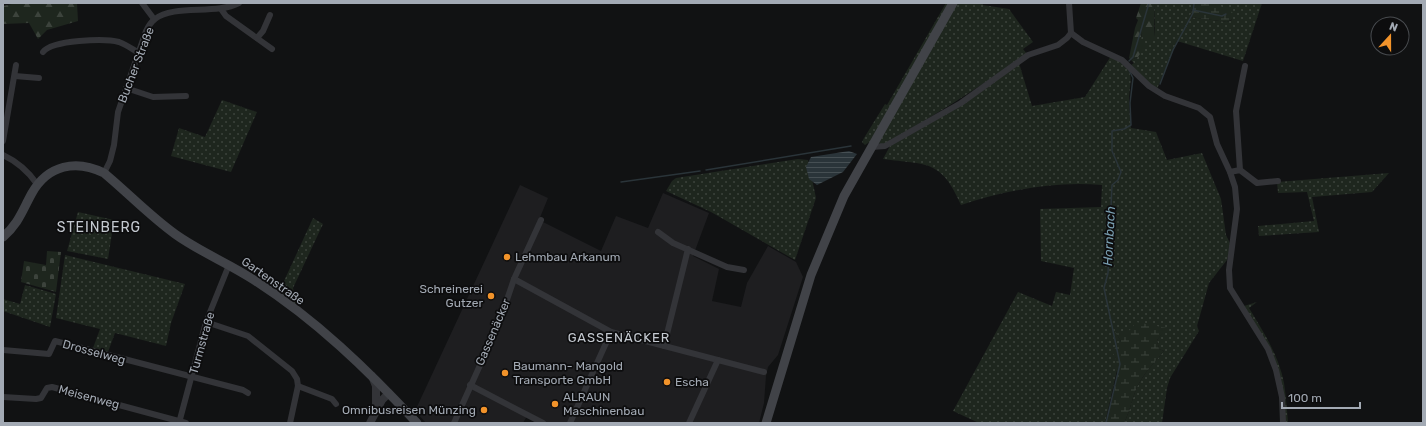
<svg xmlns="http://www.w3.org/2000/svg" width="1426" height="426" font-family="Rubik,sans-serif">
  <defs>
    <pattern id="grass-dots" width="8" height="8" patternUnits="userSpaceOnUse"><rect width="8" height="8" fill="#1e261e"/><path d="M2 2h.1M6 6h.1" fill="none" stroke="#3c433c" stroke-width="1.8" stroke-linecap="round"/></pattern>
    <pattern id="forest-firs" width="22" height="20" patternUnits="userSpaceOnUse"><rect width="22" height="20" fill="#1e261e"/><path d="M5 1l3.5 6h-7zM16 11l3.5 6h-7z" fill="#3c433c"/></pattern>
    <pattern id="wetland-marsh" width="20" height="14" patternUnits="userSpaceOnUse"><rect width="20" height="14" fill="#1e261e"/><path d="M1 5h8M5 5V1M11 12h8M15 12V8" fill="none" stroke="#3c433c"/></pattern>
    <pattern id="cemetery-stones" width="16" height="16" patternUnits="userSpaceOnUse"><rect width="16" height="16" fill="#1e261e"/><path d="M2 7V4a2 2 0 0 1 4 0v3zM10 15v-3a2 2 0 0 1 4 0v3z" fill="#3c433c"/></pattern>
    <pattern id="water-rules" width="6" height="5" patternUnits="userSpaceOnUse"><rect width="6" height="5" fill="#2a3439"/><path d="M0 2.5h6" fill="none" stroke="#464f53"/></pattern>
  </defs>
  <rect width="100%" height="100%" fill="#111213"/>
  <path fill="#1e1e20" d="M520 185 548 198 539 220 601 251 616 216 648 228 663 193 709 213 693 256 719 269 712 301 741 307 747 283 768 246 796 262 803 277 778 355 768 367 766 376 764 403 759 423H539L527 416 523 423H426L415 411Z"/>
  <g fill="url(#grass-dots)">
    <path d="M946 3H951L871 141 865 145 862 142 864 138 885 104 887 105Z"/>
    <path d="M956 3H983V5L1009 9 1033 42 1023 49 1027 54C981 86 934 116 885 144H880L878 141Z"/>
    <path d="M1154 3H1194L1190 17 1227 22 1232 20 1214 6 1204 3H1262L1243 61 1177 41 1157 89 1149 84 1131 65 1134 63 1131 60 1138 57 1142 33 1155 37Z"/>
    <path d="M1111 56C1139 73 1129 76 1129 103 1129 111 1131 120 1131 128L1156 132 1167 160 1202 153 1221 199 1226 235 1231 245 1227 260 1209 283 1197 326 1199 331 1170 378 1167 388 1162 423H1124C1130 411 1132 399 1137 387 1144 373 1154 363 1164 351L1159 349 1157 340 1166 328 1123 334 1116 333 1121 341 1115 356 1118 366 1105 423H979L953 411 1018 292 1052 306 1056 292 1070 295 1074 268 1041 261 1040 209 1101 207 1102 185C1054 181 1006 190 961 205 941 159 927 165 883 159L890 146 1019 63 1032 106 1085 97Z"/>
    <path d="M222 100 257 112 231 172 171 156 179 128 205 137Z"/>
    <path d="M798 159 808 160 816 198 795 260 711 212 666 191 672 181 676 178Z"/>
    <path d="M1389 173 1372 192 1312 197 1319 232 1259 236 1258 226 1314 221 1307 192 1278 193 1277 182Z"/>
    <path d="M78 212 114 220 108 259 67 251Z"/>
    <path d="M313 218 323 224 293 288 296 304 279 292Z"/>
    <path d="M65 255 185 284 171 323 166 346 115 333 108 352 93 348 100 329 56 318Z"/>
    <path d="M25 285 56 294 50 327 3 311V299L20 304Z"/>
    <path d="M1257 302 1249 308C1263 331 1279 356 1284 383 1286 396 1287 410 1288 423H1285L1283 393 1262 335 1244 306Z"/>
  </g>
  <g fill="url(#forest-firs)">
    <path d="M16 3H77L78 21 47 30 38 39 29 23 3 24V6Z"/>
    <path d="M1141 3H1154V27L1155 37 1152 40 1148 39 1142 33 1141 38 1145 46 1138 57 1131 60 1129 58 1135 28 1138 20 1136 18Z"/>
  </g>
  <g fill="url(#wetland-marsh)">
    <path d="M1194 3C1206 3 1226 5 1234 14 1233 19 1231 20 1227 22L1190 17Z"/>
    <path d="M1136 322 1167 328 1157 340 1159 349 1164 351C1155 362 1144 373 1137 387 1132 399 1130 411 1124 423H1105C1110 405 1125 367 1112 352L1121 341 1115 332C1127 335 1130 331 1136 322Z"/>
  </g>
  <path fill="url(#cemetery-stones)" d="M47 251 61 252 56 292 21 282 24 261 46 265Z"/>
  <path fill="url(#water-rules)" d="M849 151 857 154 843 172 817 185 809 179 806 167 811 157Z"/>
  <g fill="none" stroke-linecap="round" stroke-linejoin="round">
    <g stroke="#2a3439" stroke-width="1.5">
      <path d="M1193 10 1222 16 1226 14"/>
      <path d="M1129 61 1133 57 1149 3"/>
      <path d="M1160 84 1173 50 1193 13 1194 3"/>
      <path d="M706 170 851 146"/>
      <path d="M621 182 700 171"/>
      <path d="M1106 423 1120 364 1104 288 1108 273 1112 185 1118 180 1121 172 1112 151V131L1124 129 1131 125 1130 103 1133 78 1129 70"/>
    </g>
    <g stroke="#333438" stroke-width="6">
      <path d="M142 3 154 19"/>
      <path d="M221 9 226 16 272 49"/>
      <path d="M1071 33 1083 42 1122 60 1149 86 1165 96 1199 108 1210 117 1217 144 1230 172 1235 187 1237 209 1229 270 1230 288 1268 349 1276 370 1282 397 1283 423"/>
      <path d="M257 38 263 31 270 15"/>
      <path d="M43 52C52 40 105 38 119 42 127 45 132 49 139 53"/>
      <path d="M15 76 39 78"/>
      <path d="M126 88 153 97 186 96"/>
      <path d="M3 141 16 65"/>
      <path d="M871 147 885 146 961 103 1028 55 1058 45 1067 38 1071 33 1069 3"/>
      <path d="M3 155C18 162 28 171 37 184"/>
      <path d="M1240 170 1236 111 1245 66"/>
      <path d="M1230 172 1240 170 1257 183 1278 181"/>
      <path d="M104 173 110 161 114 145 118 112 146 31C148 27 151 22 155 19 174 4 216 15 239 3"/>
      <path d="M658 232 673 243 727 267 744 270"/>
      <path d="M514 279 611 332 764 372"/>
      <path d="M206 322 248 336 292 371 297 379 298 386 290 423"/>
      <path d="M664 346 688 249"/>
      <path d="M3 350 49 354 55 341 243 390 248 393"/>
      <path d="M470 385 543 423"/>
      <path d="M298 386 332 399 336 404"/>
      <path d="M3 397 36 399 41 398 47 388 52 387 186 423"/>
      <path d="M179 423 206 322 229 265"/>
      <path d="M454 423 499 323 514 279 541 220"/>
      <path d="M570 423 611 332"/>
      <path d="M689 423 718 360"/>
    </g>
    <g stroke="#333438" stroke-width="8">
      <path d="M372 376 376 386V411"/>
      <path d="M370 423 382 400 389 393"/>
    </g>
    <g stroke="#414348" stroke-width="9">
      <path d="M3 237C19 223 22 211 32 193 48 165 76 159 104 173 128 193 150 216 175 234 200 252 228 263 254 280 315 319 368 370 417 423"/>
      <path d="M766 423 811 275 844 196 953 3"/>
    </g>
  </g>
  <g fill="#f2932a" stroke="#0d0d0e" stroke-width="1.5">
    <circle cx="507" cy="257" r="4"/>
    <circle cx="491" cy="296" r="4"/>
    <circle cx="505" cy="373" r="4"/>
    <circle cx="667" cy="382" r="4"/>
    <circle cx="555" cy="404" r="4"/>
    <circle cx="484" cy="410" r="4"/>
  </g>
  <g text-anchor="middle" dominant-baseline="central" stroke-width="3.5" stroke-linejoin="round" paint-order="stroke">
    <g font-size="12" fill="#a3aab4" stroke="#0d0d0e">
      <text transform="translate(136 65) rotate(-69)">Bucher Straße</text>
      <text transform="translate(273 281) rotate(35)">Gartenstraße</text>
      <text transform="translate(493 332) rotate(-67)">Gassenäcker</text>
      <text transform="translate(202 343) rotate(-74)">Turmstraße</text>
      <text transform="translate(94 352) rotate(15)">Drosselweg</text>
      <text transform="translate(89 397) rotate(15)">Meisenweg</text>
    </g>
    <g font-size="12" fill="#a3aab4" stroke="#0d0d0e" text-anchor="start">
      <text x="515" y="257">Lehmbau Arkanum</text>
      <text x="483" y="289" text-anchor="end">Schreinerei<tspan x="483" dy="14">Gutzer</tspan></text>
      <text x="513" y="366">Baumann- Mangold<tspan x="513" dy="14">Transporte GmbH</tspan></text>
      <text x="675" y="382">Escha</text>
      <text x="563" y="397">ALRAUN<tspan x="563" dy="14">Maschinenbau</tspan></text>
      <text x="476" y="410" text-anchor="end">Omnibusreisen Münzing</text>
    </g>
    <g font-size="13" font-style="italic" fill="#799eb0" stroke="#0d0d0e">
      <text transform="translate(1109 236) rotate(-87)">Hornbach</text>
    </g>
    <g font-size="13" letter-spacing="1" fill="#c4c9d0" stroke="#0d0d0e">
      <text x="619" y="337">GASSENÄCKER</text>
    </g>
    <g font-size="14" letter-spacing="1" fill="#c4c9d0" stroke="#0d0d0e">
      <text x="99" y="227">STEINBERG</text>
    </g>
  </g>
  <rect width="1426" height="426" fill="none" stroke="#a3aab4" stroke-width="8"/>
  <g transform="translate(1390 36) rotate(21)"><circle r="19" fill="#0d0d0e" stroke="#494c50"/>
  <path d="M0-3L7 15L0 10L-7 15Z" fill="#f2932a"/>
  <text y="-6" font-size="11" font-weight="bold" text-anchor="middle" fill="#a3aab4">N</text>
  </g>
  <path d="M1282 402v6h78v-6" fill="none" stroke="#a3aab4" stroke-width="2"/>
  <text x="1288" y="402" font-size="12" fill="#a3aab4" stroke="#0d0d0e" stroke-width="3" paint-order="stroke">100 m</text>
</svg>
